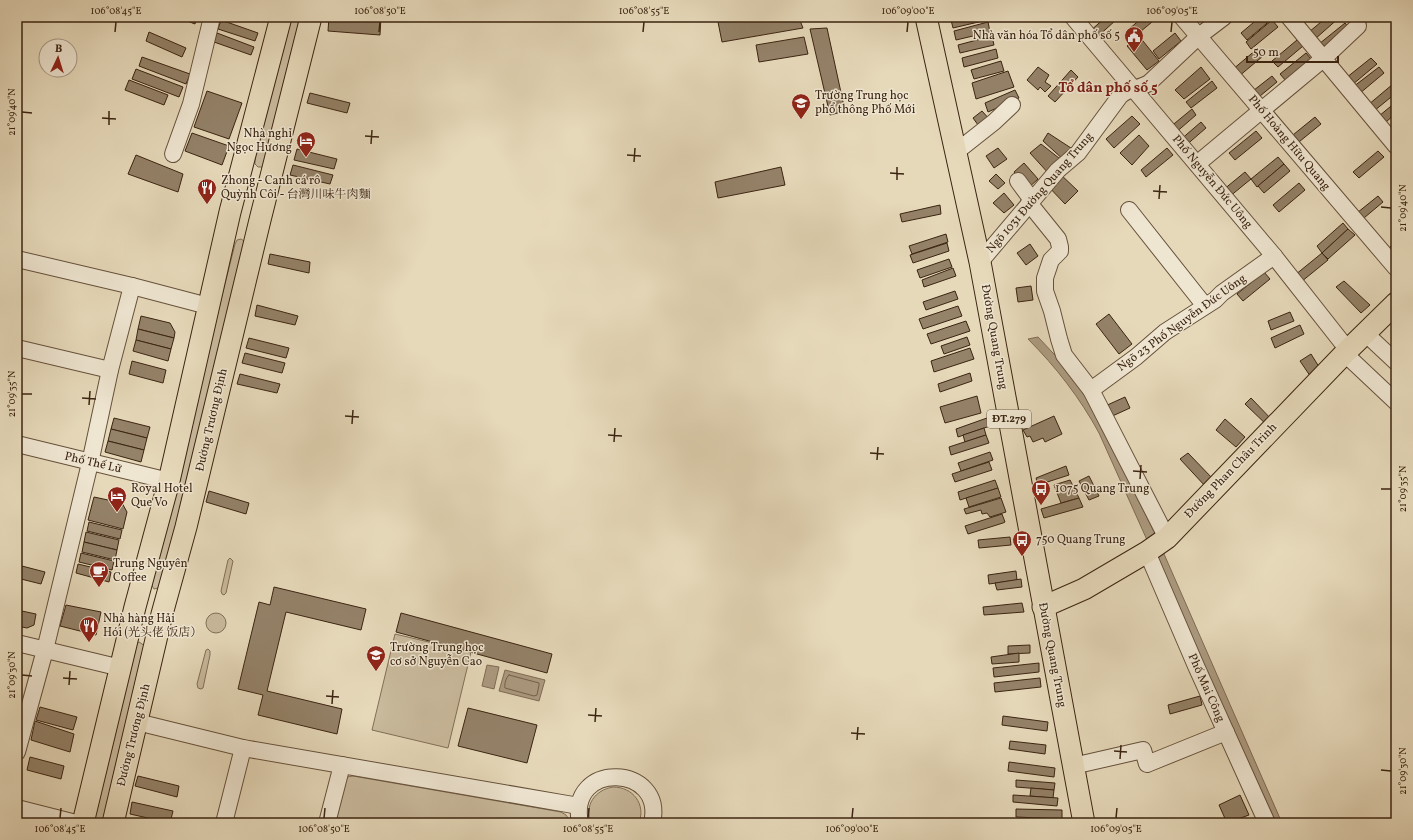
<svg xmlns="http://www.w3.org/2000/svg" width="1413" height="840" font-family="Vollkorn,'Noto Serif SC',serif">
  <rect width="100%" height="100%" fill="#e6d9ba"/>
  <filter id="stains"><feTurbulence type="fractalNoise" baseFrequency=".005" numOctaves="4"/><feColorMatrix values="0 0 0 0 .2 0 0 0 0 .09 0 0 0 0 .02 0 0 0 .5 -.17"/></filter>
  <radialGradient id="worn" r=".72"><stop offset=".6" stop-color="#630" stop-opacity="0"/><stop offset="1" stop-color="#630" stop-opacity=".3"/></radialGradient>
  <g fill="#c9ba9d" stroke="#826f57">
    <path d="M291 17H304L263 167H258L255 164V156Z"/>
    <path d="M241 239 244 241 245 244 162 585 158 588 154 589 151 584 153 571 235 244 237 240Z"/>
    <path d="M230 558 233 561 226 593 224 595 222 594 221 591 228 560Z"/>
    <circle cx="216" cy="623" r="10"/>
    <path d="M395 634 471 652 448 748 372 730Z"/>
    <path d="M139 642 145 646V650L102 823H90L136 644Z"/>
    <path d="M208 649 210 651V655L203 688 201 689 198 688 197 684 206 650Z"/>
    <path d="M353 776 561 812 566 815 571 823H332L347 777Z"/>
    <path d="M613 787C633 787 646 804 639 823H591C584 805 595 790 613 787Z"/>
  </g>
  <g fill="#ac9b81" stroke="#7f6b54">
    <path d="M1038 337 1067 368 1081 384 1108 434 1129 481 1157 538 1282 823H1274L1099 433C1080 398 1056 367 1028 339Z"/>
    <path d="M487 665 499 667 494 689 482 686Z"/>
    <path d="M505 670 545 680 539 701 499 691Z"/>
  </g>
  <g fill="none" stroke-linecap="round" stroke-linejoin="round">
    <path stroke="#746049" stroke-width="1" d="M509 675 539 683V685L537 695 534 696 505 688C504 685 506 677 509 675Z"/>
  </g>
  <g fill="#948269" stroke="#3b2411">
    <path d="M177 17H197L195 24Z"/>
    <path d="M329 17H381L380 35 328 31Z"/>
    <path d="M717 17H781L782 20 799 18 803 28 722 42Z"/>
    <path d="M961 17H986L987 20 953 28 951 20Z"/>
    <path d="M1106 17H1114L1116 20 1096 38 1090 31Z"/>
    <path d="M1143 17H1158L1134 37 1128 30Z"/>
    <path d="M1260 17 1273 18 1247 40 1241 33Z"/>
    <path d="M1327 17H1340L1315 39 1309 32Z"/>
    <path d="M221 20 258 33 255 41 218 29Z"/>
    <path d="M1272 20 1278 27 1251 49 1246 42Z"/>
    <path d="M988 22 990 32 956 40 954 31Z"/>
    <path d="M1345 23 1350 29 1325 51 1319 44Z"/>
    <path d="M827 28 845 111 830 115 810 29Z"/>
    <path d="M149 32 186 48 182 57 146 41Z"/>
    <path d="M217 33 254 47 251 55 214 42Z"/>
    <path d="M1175 33 1181 41 1159 59 1153 51Z"/>
    <path d="M992 36 994 45 960 53 958 45Z"/>
    <path d="M1139 36 1159 61 1147 70 1127 46Z"/>
    <path d="M804 37 808 54 759 62 756 45Z"/>
    <path d="M1297 40 1303 46 1278 67 1272 61Z"/>
    <path d="M996 49 998 58 964 67 962 58Z"/>
    <path d="M1257 49 1263 56 1238 77 1232 70Z"/>
    <path d="M1306 53 1311 59 1286 81 1280 74Z"/>
    <path d="M142 57 190 74 186 84 139 66Z"/>
    <path d="M1371 58 1377 64 1352 85 1346 78Z"/>
    <path d="M1001 61 1004 71 974 79 971 70Z"/>
    <path d="M1038 67 1049 75 1045 82 1051 86 1045 92 1040 87 1038 90 1027 80Z"/>
    <path d="M1201 67 1210 79 1184 99 1175 90Z"/>
    <path d="M1379 67 1384 73 1359 94 1353 87Z"/>
    <path d="M136 69 183 87 179 97 132 79Z"/>
    <path d="M1071 70 1078 77 1055 102 1048 96Z"/>
    <path d="M1008 71 1014 87 976 99 972 83Z"/>
    <path d="M1272 76 1277 82 1254 101 1249 94Z"/>
    <path d="M129 80 168 95 164 105 125 90Z"/>
    <path d="M1212 81 1217 88 1191 108 1186 102Z"/>
    <path d="M1393 84 1396 87V93L1374 111 1368 105Z"/>
    <path d="M1015 90 1019 98 988 112 985 103Z"/>
    <path d="M207 91 242 103 229 139 194 127Z"/>
    <path d="M310 93 350 103 347 113 307 103Z"/>
    <path d="M1396 102V113L1385 123 1379 116Z"/>
    <path d="M1192 109 1196 115 1174 134 1169 128Z"/>
    <path d="M982 111 991 121 981 129 973 118Z"/>
    <path d="M1132 116 1140 124 1114 148 1106 139Z"/>
    <path d="M1315 117 1321 124 1294 146 1288 139Z"/>
    <path d="M1201 122 1206 128 1184 147 1179 141Z"/>
    <path d="M1256 131 1262 138 1235 160 1229 153Z"/>
    <path d="M192 133 229 146 222 165 185 151Z"/>
    <path d="M1048 133 1074 150 1065 161 1043 141Z"/>
    <path d="M1139 135 1149 146 1132 165 1120 153Z"/>
    <path d="M1041 144 1064 162 1050 175 1030 153Z"/>
    <path d="M998 148 1007 159 994 168 986 156Z"/>
    <path d="M1167 148 1173 155 1146 177 1141 170Z"/>
    <path d="M297 149 337 159 334 169 294 160Z"/>
    <path d="M1378 151 1384 157 1359 178 1353 172Z"/>
    <path d="M136 155 183 174 178 192 128 174Z"/>
    <path d="M1278 157 1284 164 1257 187 1251 179Z"/>
    <path d="M1024 163 1038 179 1027 189 1014 172Z"/>
    <path d="M1284 164 1290 171 1264 193 1258 186Z"/>
    <path d="M293 165 333 175 330 184 290 175Z"/>
    <path d="M781 167 785 185 718 198 715 182Z"/>
    <path d="M1058 172 1078 191 1065 204 1046 184Z"/>
    <path d="M1245 172 1251 179 1229 197 1223 190Z"/>
    <path d="M996 174 1005 183 998 189 989 181Z"/>
    <path d="M1299 183 1305 190 1279 212 1273 205Z"/>
    <path d="M1004 193 1014 205 1004 213 993 203Z"/>
    <path d="M1378 196 1383 202 1358 223 1352 217Z"/>
    <path d="M940 205 941 214 902 222 900 214Z"/>
    <path d="M1343 223 1348 229 1322 253 1317 246Z"/>
    <path d="M1348 229 1355 235 1328 259 1322 253Z"/>
    <path d="M946 234 948 242 912 254 909 246Z"/>
    <path d="M1396 241V254L1390 258 1385 252Z"/>
    <path d="M947 243 949 251 913 263 910 255Z"/>
    <path d="M1030 244 1038 256 1026 265 1017 253Z"/>
    <path d="M1322 253 1328 260 1301 282 1295 275Z"/>
    <path d="M270 254 310 262 309 273 268 264Z"/>
    <path d="M949 259 952 267 920 278 917 270Z"/>
    <path d="M953 268 956 276 924 287 922 280Z"/>
    <path d="M1264 272 1270 279 1243 301 1237 294Z"/>
    <path d="M1344 281 1370 305 1361 313 1336 287Z"/>
    <path d="M1031 286 1033 300 1018 302 1016 288Z"/>
    <path d="M955 291 958 299 926 310 923 302Z"/>
    <path d="M257 305 298 316 295 325 255 316Z"/>
    <path d="M958 306 962 316 923 329 919 319Z"/>
    <path d="M1290 312 1294 321 1271 330 1268 321Z"/>
    <path d="M1109 314 1132 344 1119 354 1096 324Z"/>
    <path d="M141 316 170 323 175 332 174 338 138 329Z"/>
    <path d="M966 321 970 331 931 344 927 334Z"/>
    <path d="M1300 325 1304 334 1275 348 1271 338Z"/>
    <path d="M138 329 174 338 171 349 136 340Z"/>
    <path d="M967 337 970 345 944 354 941 346Z"/>
    <path d="M249 338 289 348 286 358 246 348Z"/>
    <path d="M136 340 171 349 168 361 133 351Z"/>
    <path d="M970 348 974 359 934 372 931 361Z"/>
    <path d="M245 353 285 363 282 373 242 363Z"/>
    <path d="M1311 354 1326 378 1317 386 1300 361Z"/>
    <path d="M132 361 166 370 163 383 129 374Z"/>
    <path d="M970 373 972 381 940 392 938 384Z"/>
    <path d="M240 374 280 384 277 393 237 384Z"/>
    <path d="M977 396 981 413 945 423 940 407Z"/>
    <path d="M1125 397 1130 408 1108 418 1103 407Z"/>
    <path d="M1251 398 1274 422 1270 428 1245 404Z"/>
    <path d="M1054 416 1062 434 1045 442 1043 438 1033 442 1030 436 1027 437 1023 430Z"/>
    <path d="M114 418 150 427 147 438 111 429Z"/>
    <path d="M987 418 990 426 958 437 956 429Z"/>
    <path d="M1225 419 1245 437 1236 447 1216 430Z"/>
    <path d="M984 428 986 435 965 442 963 435Z"/>
    <path d="M111 429 147 438 144 450 108 441Z"/>
    <path d="M986 435 989 443 951 455 949 447Z"/>
    <path d="M108 441 144 450 141 462 105 452Z"/>
    <path d="M990 452 993 460 961 471 958 463Z"/>
    <path d="M1188 453 1213 479 1206 487 1180 459Z"/>
    <path d="M989 462 992 470 955 482 952 474Z"/>
    <path d="M1066 466 1069 475 1038 485 1036 478Z"/>
    <path d="M1089 476 1099 496 1089 500 1079 481Z"/>
    <path d="M995 480 998 488 960 500 958 492Z"/>
    <path d="M1070 480 1079 498 1061 503 1054 485Z"/>
    <path d="M998 488 1001 497 969 507 966 498Z"/>
    <path d="M209 491 249 503 246 514 206 502Z"/>
    <path d="M94 497 122 503 127 512 123 529 88 520Z"/>
    <path d="M1001 498 1006 512 990 517 987 513 982 514 981 510 966 514 964 509Z"/>
    <path d="M1079 498 1083 507 1044 518 1041 509Z"/>
    <path d="M1002 514 1005 522 1003 523 968 534 965 526Z"/>
    <path d="M89 522 122 530 120 539 87 531Z"/>
    <path d="M86 532 119 540 117 550 84 542Z"/>
    <path d="M1010 537 1011 545 979 548 978 540Z"/>
    <path d="M84 542 117 550 115 560 82 552Z"/>
    <path d="M81 553 114 561 112 570 79 562Z"/>
    <path d="M78 564 111 572 109 582 76 573Z"/>
    <path d="M18 565 45 572 41 584 17 578Z"/>
    <path d="M1016 571 1017 580 989 584 988 575Z"/>
    <path d="M1021 579 1022 587 997 590 995 583Z"/>
    <path d="M274 587 366 609 361 630 286 612 267 691 342 709 337 734 258 715 263 695 238 689 259 602 270 605Z"/>
    <path d="M1022 603 1024 612 984 615 983 607Z"/>
    <path d="M66 605 101 612 96 635 60 626Z"/>
    <path d="M17 610 36 614 34 625 27 628 17 626Z"/>
    <path d="M401 613 552 654 547 673 396 632Z"/>
    <path d="M1030 645V653L1008 654V646Z"/>
    <path d="M1019 653V662L992 664 991 657Z"/>
    <path d="M1039 663V672L994 677 993 668Z"/>
    <path d="M1040 678 1041 687 995 692 994 683Z"/>
    <path d="M1200 696 1202 705 1170 714 1168 705Z"/>
    <path d="M40 707 77 717 73 730 36 720Z"/>
    <path d="M468 708 537 725 527 763 458 746Z"/>
    <path d="M1003 716 1048 722 1047 731 1002 725Z"/>
    <path d="M35 721 74 734 70 752 31 740Z"/>
    <path d="M1010 741 1046 745 1045 754 1009 749Z"/>
    <path d="M30 757 64 766 61 779 27 770Z"/>
    <path d="M1009 762 1055 768 1054 777 1008 771Z"/>
    <path d="M138 776 179 786 177 797 135 786Z"/>
    <path d="M1016 780 1055 783 1054 790 1016 787Z"/>
    <path d="M1031 788 1054 790 1053 798 1030 796Z"/>
    <path d="M1013 795 1058 798 1057 806 1013 802Z"/>
    <path d="M1240 795 1249 815 1227 823 1219 805Z"/>
    <path d="M132 802 173 811 170 823 130 814Z"/>
    <path d="M1016 809 1062 810V819L1016 817Z"/>
  </g>
  <g fill="none" stroke-linecap="round" stroke-linejoin="round">
    <defs>
      <g id="minor">
        <path d="M1073 17 1274 256 1348 350"/>
        <path d="M1182 17 1396 268"/>
        <path d="M1289 17 1396 146"/>
        <path d="M956 152 994 122 1012 105"/>
        <path d="M173 154 191 104 212 17"/>
        <path d="M1197 164 1323 59 1358 26"/>
        <path d="M1018 181 1032 200"/>
        <path d="M1029 203 1058 239 1060 247V251L1051 260 1045 278V291L1052 311 1059 339 1064 355 1091 390 1167 538"/>
        <path d="M1129 210 1205 306"/>
        <path d="M17 259 132 286 208 306"/>
        <path d="M980 262 1058 170 1078 153 1120 96C1128 88 1139 89 1149 83L1199 36 1224 17"/>
        <path d="M1365 333 1396 362"/>
        <path d="M17 348 110 370"/>
        <path d="M1344 353 1396 402"/>
        <path d="M1091 390 1136 357 1165 332 1215 300 1222 293 1274 256"/>
        <path d="M17 444 169 481"/>
        <path d="M1147 552 1196 666 1267 823"/>
        <path d="M17 643 121 668"/>
        <path d="M137 722 243 748 579 806"/>
        <path d="M17 752 45 650 90 463 110 370 132 286"/>
        <path d="M1073 766 1143 750 1147 764 1226 732"/>
        <path d="M17 808 76 823"/>
        <path d="M224 823 243 748"/>
        <path d="M327 823 342 765"/>
        <path d="M580 823C567 760 666 764 652 823"/>
      </g>
      <g id="major">
        <path d="M926 17 980 262 1084 823"/>
        <path d="M1043 607 1084 589 1147 552 1167 538 1348 350 1396 303"/>
        <path d="M83 823 135 607 169 481 230 212 281 17"/>
        <path d="M113 823 162 614 186 527 260 220 311 17"/>
      </g>
    </defs>
    <use href="#minor" stroke="#66513b" stroke-width="18"/>
    <use href="#major" stroke="#3b2411" stroke-width="23"/>
    <use href="#minor" stroke="#efe6d2" stroke-width="16"/>
    <use href="#major" stroke="#e6d9ba" stroke-width="21"/>
  </g>
  <path fill="none" stroke="#3b2411" stroke-width="1.5" d="M115 32 116 22M379 32 380 22M643 32 644 22M907 32 908 22M1171 32 1172 22M22 112 32 113M102 118 116 119M109 125V111M365 136 379 137M371 144 372 130M627 155 641 156M634 162 635 148M890 173 904 174M897 180V167M1153 191 1167 192M1159 199 1160 185M1381 207 1391 208M22 394H32M82 398 96 399M89 405 90 391M345 416 359 417M352 424 353 410M608 435 622 436M614 442 615 428M870 453 884 454M877 460 878 447M1133 471 1147 472M1140 479 1141 465M1381 489H1391M22 675 32 676M63 678 77 679M69 685 70 671M326 696 339 697M332 704 333 690M588 715 602 716M595 722 596 708M851 733 865 734M857 740 858 727M1114 751 1127 752M1120 759 1121 745M1381 770 1391 771M60 818 61 808M324 818 325 808M588 818 589 808M852 818 853 808M1116 818 1117 808"/>
  <defs>
    <symbol id="civic-pin" viewBox="-11 -11 22 30"><path d="M0 17L-7.5 6A9.5 9.5 0 1 1 7.5 6Z" fill="#8f2418" stroke="#efe6d2"/><path d="M-.6-6.5H3V-4.5H.6V-3L4-1V1h2V6H-6V1h2V-1L-.6-3ZM-1.2 2.5V6h2.4V2.5Z" fill="#fff"/></symbol>
    <symbol id="school-pin" viewBox="-11 -11 22 30"><path d="M0 17L-7.5 6A9.5 9.5 0 1 1 7.5 6Z" fill="#8f2418" stroke="#efe6d2"/><path d="M0-5L7-2L0 1L-7-2ZM-4 1L0 2.5L4 1V4Q0 6-4 4Z" fill="#fff"/></symbol>
    <symbol id="hotel-pin" viewBox="-11 -11 22 30"><path d="M0 17L-7.5 6A9.5 9.5 0 1 1 7.5 6Z" fill="#8f2418" stroke="#efe6d2"/><path d="M-6-4.5h1.5V1H6V5H4.5V3h-9V5H-6ZM-4 0a1.8 1.8 0 1 1 3.6 0ZM.5 0V-2.5h3Q6-2.5 6 0Z" fill="#fff"/></symbol>
    <symbol id="restaurant-pin" viewBox="-11 -11 22 30"><path d="M0 17L-7.5 6A9.5 9.5 0 1 1 7.5 6Z" fill="#8f2418" stroke="#efe6d2"/><path d="M-5-6h1v4h1v-4h1v4h1v-4h1v5L-1.5 .5V6h-2V.5L-5-1ZM5-6V6H3V1.5H1.5Q1.5-4 5-6Z" fill="#fff"/></symbol>
    <symbol id="bus-pin" viewBox="-11 -11 22 30"><path d="M0 17L-7.5 6A9.5 9.5 0 1 1 7.5 6Z" fill="#8f2418" stroke="#efe6d2"/><path d="M-5-6H5V4H4V6H2V4H-2V6H-4V4H-5ZM-3.5-4V0h7V-4ZM-3.5 1.2v1.5H-2V1.2ZM2 1.2v1.5H3.5V1.2Z" fill="#fff"/></symbol>
    <symbol id="cafe-pin" viewBox="-11 -11 22 30"><path d="M0 17L-7.5 6A9.5 9.5 0 1 1 7.5 6Z" fill="#8f2418" stroke="#efe6d2"/><path d="M-5.5-4.5H6V0H3Q3 3.5 0 3.5H-2.5Q-5.5 3.5-5.5 0ZM3-3.2v2h1.7v-2ZM-6 4.5H4V6H-6Z" fill="#fff"/></symbol>
  </defs>
  <g fill-rule="evenodd">
    <use href="#civic-pin" x="1123" y="25" width="22" height="30"/>
    <use href="#school-pin" x="790" y="92" width="22" height="30"/>
    <use href="#hotel-pin" x="295" y="130" width="22" height="30"/>
    <use href="#restaurant-pin" x="196" y="177" width="22" height="30"/>
    <use href="#bus-pin" x="1030" y="478" width="22" height="30"/>
    <use href="#hotel-pin" x="106" y="485" width="22" height="30"/>
    <use href="#bus-pin" x="1011" y="529" width="22" height="30"/>
    <use href="#cafe-pin" x="88" y="560" width="22" height="30"/>
    <use href="#restaurant-pin" x="78" y="615" width="22" height="30"/>
    <use href="#school-pin" x="365" y="644" width="22" height="30"/>
  </g>
  <g text-anchor="middle" dominant-baseline="central" stroke-width="3" stroke-linejoin="round" paint-order="stroke">
    <rect fill="#efe6d2" stroke="#715e4b" stroke-width="1" x="987" y="410" width="44" height="18" rx="3"/>
    <g font-size="11" font-weight="bold" fill="#3b2411">
      <text x="1009" y="419">ĐT.279</text>
    </g>
    <g font-size="12" fill="#3b2411" stroke="#efe6d2" text-anchor="start">
      <text x="1120" y="36" text-anchor="end">Nhà văn hóa Tổ dân phố số 5</text>
      <text x="815" y="96">Trường Trung học<tspan x="815" dy="14">phổ thông Phố Mới</tspan></text>
      <text x="292" y="134" text-anchor="end">Nhà nghỉ<tspan x="292" dy="14">Ngọc Hương</tspan></text>
      <text x="221" y="181">Zhong - Canh cá rô<tspan x="221" dy="14">Quỳnh Côi - 台灣川味牛肉麵</tspan></text>
      <text x="131" y="489">Royal Hotel<tspan x="131" dy="14">Que Vo</tspan></text>
      <text x="1055" y="489">1075 Quang Trung</text>
      <text x="1036" y="540">750 Quang Trung</text>
      <text x="113" y="564">Trung Nguyên<tspan x="113" dy="14">Coffee</tspan></text>
      <text x="103" y="619">Nhà hàng Hải<tspan x="103" dy="14">Hói (光头佬 饭店）</tspan></text>
      <text x="390" y="648">Trường Trung học<tspan x="390" dy="14">cơ sở Nguyễn Cao</tspan></text>
    </g>
    <g font-size="12" fill="#3b2411" stroke="#efe6d2">
      <text transform="translate(1289 143) rotate(50)">Phố Hoàng Hữu Quang</text>
      <text transform="translate(1212 182) rotate(50)">Phố Nguyễn Đức Uông</text>
      <text transform="translate(1040 193) rotate(-49)">Ngõ 1031 Đường Quang Trung</text>
      <text transform="translate(1182 323) rotate(-36)">Ngõ 23 Phố Nguyễn Đức Uông</text>
      <text transform="translate(994 337) rotate(80)">Đường Quang Trung</text>
      <text transform="translate(212 420) rotate(-77)">Đường Trương Định</text>
      <text transform="translate(93 463) rotate(13)">Phố Thế Lữ</text>
      <text transform="translate(1231 471) rotate(-46)">Đường Phan Châu Trinh</text>
      <text transform="translate(1052 655) rotate(79)">Đường Quang Trung</text>
      <text transform="translate(1206 688) rotate(66)">Phố Mai Công</text>
      <text transform="translate(134 735) rotate(-76)">Đường Trương Định</text>
    </g>
    <g font-size="14" font-weight="bold" fill="#7a1f14" stroke="#efe6d2">
      <text x="1108" y="88">Tổ dân phố số 5</text>
    </g>
  </g>
  <rect width="1413" height="840" fill="none" stroke="#e6d9ba" stroke-width="44"/>
  <g transform="translate(58 58) rotate(4)"><circle r="19" fill="#efe6d2" stroke="#a79885"/>
  <path d="M0-3L7 15L0 10L-7 15Z" fill="#8f2418"/>
  <text y="-6" font-size="11" font-weight="bold" text-anchor="middle" fill="#3b2411">B</text>
  </g>
  <path d="M1247 56v6h91v-6" fill="none" stroke="#3b2411" stroke-width="2"/>
  <text x="1253" y="56" font-size="12" fill="#3b2411" stroke="#efe6d2" stroke-width="3" paint-order="stroke">50 m</text>
  <rect x="22" y="22" width="1369" height="796" fill="none" stroke="#3b2411" stroke-width="1.5"/>
  <g font-size="10" text-anchor="middle" fill="#3b2411">
    <text x="116" y="14">106°08'45"E</text>
    <text x="380" y="14">106°08'50"E</text>
    <text x="644" y="14">106°08'55"E</text>
    <text x="908" y="14">106°09'00"E</text>
    <text x="1172" y="14">106°09'05"E</text>
    <text transform="translate(11 112) rotate(-90)" y="4">21°09'40"N</text>
    <text transform="translate(1402 208) rotate(-90)" y="4">21°09'40"N</text>
    <text transform="translate(11 394) rotate(-90)" y="4">21°09'35"N</text>
    <text transform="translate(1402 489) rotate(-90)" y="4">21°09'35"N</text>
    <text transform="translate(11 675) rotate(-90)" y="4">21°09'30"N</text>
    <text transform="translate(1402 771) rotate(-90)" y="4">21°09'30"N</text>
    <text x="60" y="832">106°08'45"E</text>
    <text x="324" y="832">106°08'50"E</text>
    <text x="588" y="832">106°08'55"E</text>
    <text x="852" y="832">106°09'00"E</text>
    <text x="1116" y="832">106°09'05"E</text>
  </g>
  <rect width="100%" height="100%" filter="url(#stains)"/>
  <rect width="100%" height="100%" fill="url(#worn)"/>
</svg>
